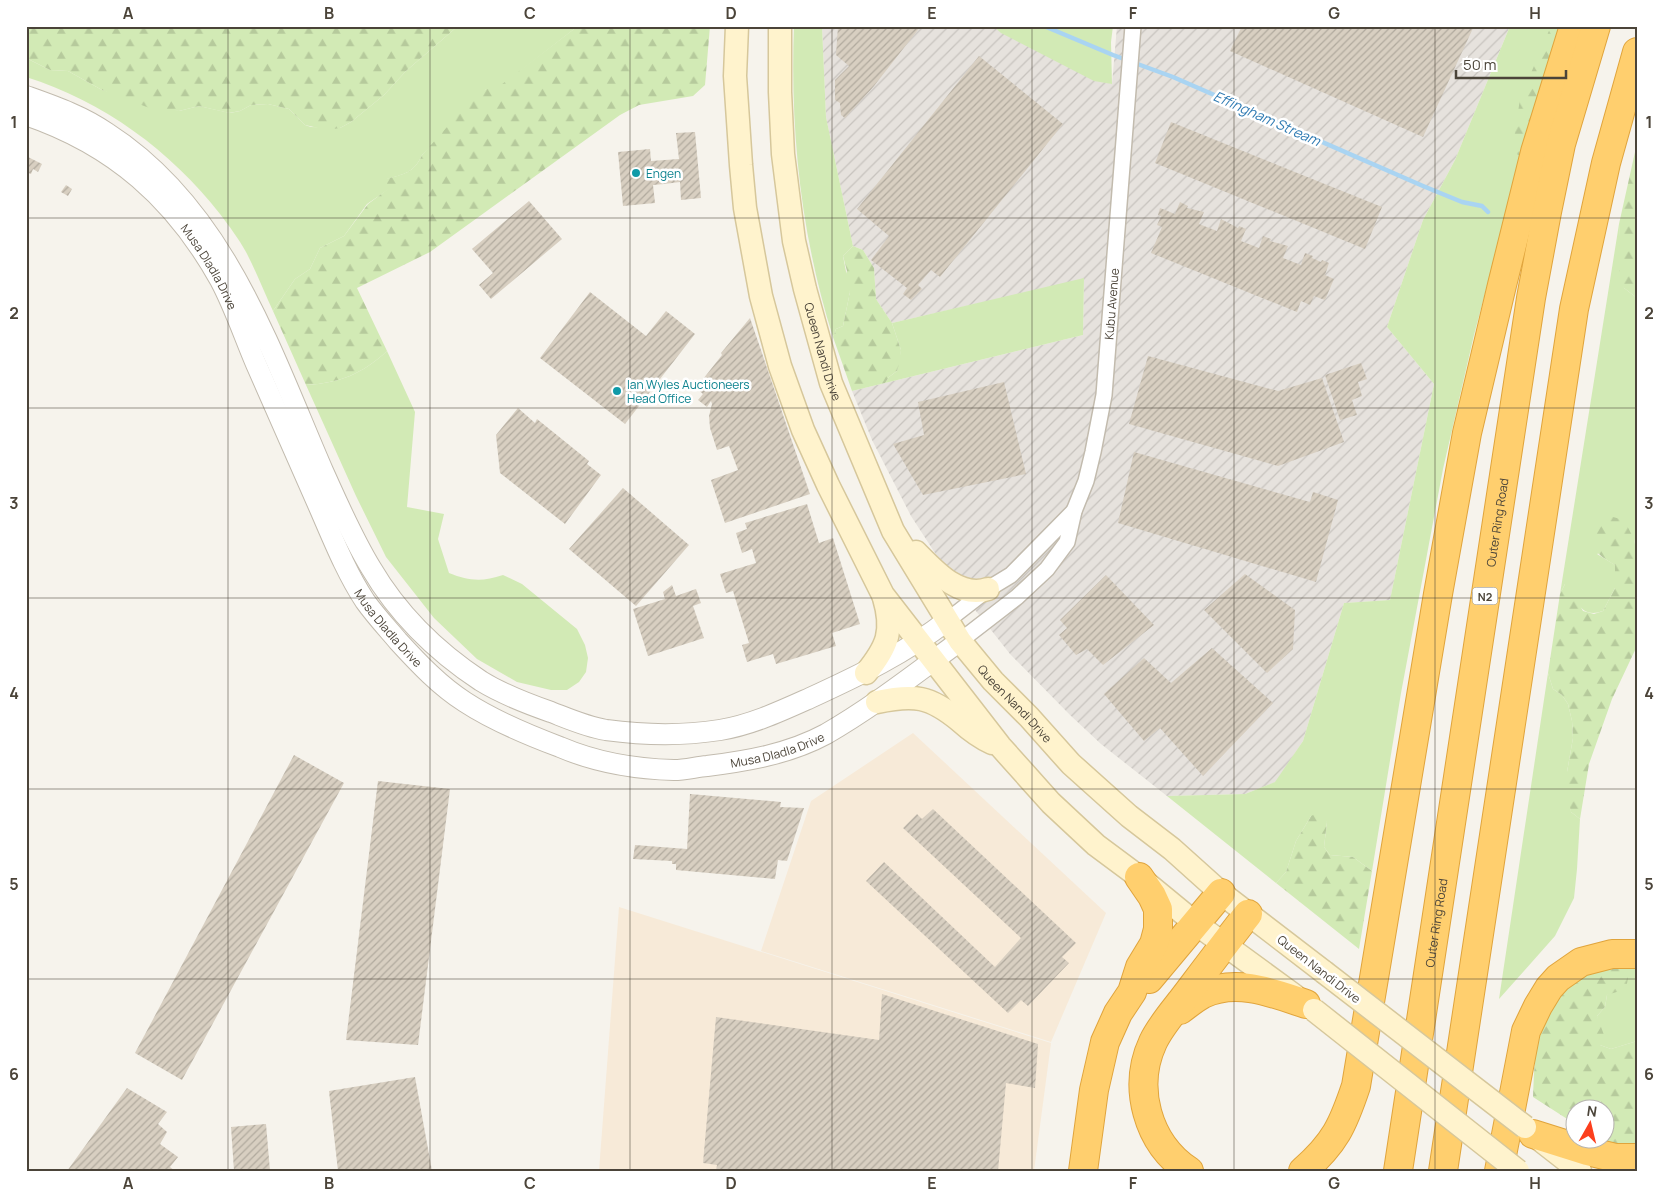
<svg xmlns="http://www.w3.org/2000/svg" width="1663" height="1197" font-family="Manrope,sans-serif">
  <defs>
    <pattern id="industrial-furrows" width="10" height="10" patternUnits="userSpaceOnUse" patternTransform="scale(1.25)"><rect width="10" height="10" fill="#e6e2dd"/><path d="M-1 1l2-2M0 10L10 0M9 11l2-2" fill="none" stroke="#c7c3be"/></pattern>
    <pattern id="forest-firs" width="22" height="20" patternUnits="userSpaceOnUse" patternTransform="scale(1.25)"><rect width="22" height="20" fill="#d2eab5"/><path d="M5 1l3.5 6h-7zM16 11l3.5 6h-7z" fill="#b6ca9c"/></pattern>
    <pattern id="building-hatch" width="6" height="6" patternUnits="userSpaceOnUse" patternTransform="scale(1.25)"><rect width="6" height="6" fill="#d8cfc1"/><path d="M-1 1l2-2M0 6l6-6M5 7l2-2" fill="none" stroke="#b1aa9e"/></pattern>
  </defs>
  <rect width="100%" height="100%" fill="#f6f3ec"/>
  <g fill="#f7ead8">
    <path d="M913 733 1106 913 1051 1042 761 951 811 801Z"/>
    <path d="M619 907 1051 1043 1034 1171H599Z"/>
  </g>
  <path fill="url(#industrial-furrows)" d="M822 26H993L1002 33 1112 84 1117 26H1510L1455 160 1423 220 1387 327 1434 384 1390 600 1344 603 1303 741 1276 782 1245 794 1167 796 1101 744 1070 715 1010 654 957 587 911 516 872 440 852 391 1083 335 1084 279 892 323 876 299 874 268 863 250 853 246 826 117Z"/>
  <g fill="#d2eab5">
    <path d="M458 26H578L497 89H486L422 155C414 173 404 174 387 179L389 189 367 204 344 236 320 248 310 269 295 279 273 311C264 292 256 271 246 252 239 239 229 226 220 214 171 151 103 101 26 77V58L50 70 68 71 102 90 179 111 199 106 230 113 240 111 251 105 268 104 289 109 305 125 311 127 340 128 351 122 384 95 406 71Z"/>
    <path d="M794 26H822L826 117 853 246 843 256 850 292 843 326 836 329 833 337C801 236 790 131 794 26Z"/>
    <path d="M993 26H1113L1111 42 1112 84 1094 81 1001 33Z"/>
    <path d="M1510 26H1551L1524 156 1510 199 1474 335 1443 469 1401 693 1372 871 1353 857 1330 855 1324 847 1327 822 1311 816 1296 841 1286 872 1276 883 1167 796 1245 794 1275 782 1303 741 1344 603 1390 600 1434 384 1387 327 1423 220 1455 160Z"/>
    <path d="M1619 224 1624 288 1637 298V554L1634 539 1597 554 1615 565V588L1603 611C1581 619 1577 601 1565 584L1560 594Z"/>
    <path d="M1084 278 1083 335 885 383 889 377 897 371 901 350 892 323Z"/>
    <path d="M387 351 415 412 407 507 444 514 438 539 449 573C469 581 482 582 503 575L522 584 577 629 585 645 588 658 586 672 579 682 567 690H551L517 682 477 659 434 618 386 557 356 496 306 385C340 383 362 374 387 351Z"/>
    <path d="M1548 673 1553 689 1562 695 1568 704 1572 721 1573 738 1567 772 1571 812 1580 819 1577 869 1574 898 1555 936 1499 999Z"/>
    <path d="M1625 966H1637V1041L1611 1049 1600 1045 1597 1016 1605 1007 1607 995Z"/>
  </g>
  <g fill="url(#forest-firs)">
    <path d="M26 26H458L406 71 384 95 351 122 340 128 327 130 305 125 289 109 268 104 251 105 240 111 229 113 199 106 179 111 152 109 102 90 68 71 50 70 26 58Z"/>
    <path d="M578 26H710L705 85 693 96 639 105 620 115 430 252 357 288 387 351C362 374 340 383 306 385L273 311 295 279 310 269 320 248 344 236 368 204 388 189 386 179C404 174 414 173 422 155L472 99 486 89 497 88Z"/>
    <path d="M1551 26H1566L1524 156 1518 155 1514 151 1513 145 1520 99Z"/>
    <path d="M1637 143V298L1624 288 1619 277 1620 250 1619 224Z"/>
    <path d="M853 246 863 250 874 268 876 299 892 323 901 350 900 361 897 371 889 377 885 383 852 391 833 337 836 329 843 326 850 292 843 282 847 271 843 256Z"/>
    <path d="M1613 517 1624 520 1634 539 1637 554V646L1612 699 1589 764 1580 819 1571 812 1567 795V772L1573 738 1572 721 1568 704 1562 695 1553 689 1548 673 1560 594 1565 584 1576 585 1578 602 1583 611 1594 614 1603 611 1615 588V565C1604 558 1586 549 1592 531 1594 527 1600 522 1603 519Z"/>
    <path d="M1321 811 1327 822 1324 847 1330 855 1353 857 1372 871 1359 949 1276 883 1286 872 1296 841 1311 816Z"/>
    <path d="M1625 966 1628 978 1626 989 1607 995 1605 1007 1597 1016 1604 1035 1600 1045 1611 1049 1637 1041V1144L1618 1145 1599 1140H1606V1110H1576L1575 1124 1533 1097C1534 1077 1534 1055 1539 1036 1546 1007 1569 979 1598 970 1607 968 1616 967 1625 966Z"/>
  </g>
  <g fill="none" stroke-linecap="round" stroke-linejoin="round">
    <path stroke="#a9d4f2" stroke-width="4.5" d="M1044 26 1113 55 1173 77 1423 186 1462 202 1482 206 1488 212"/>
  </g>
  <g fill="url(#building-hatch)">
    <path d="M838 26H921L874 86 845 118 841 115 840 103 835 100V80L849 66 836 55Z"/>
    <path d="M1242 26H1474L1423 137 1230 51Z"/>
    <path d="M979 56 1063 124 940 277 931 270 918 285 922 289 911 300 903 294 907 288 871 260 889 236 857 209Z"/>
    <path d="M1171 122 1382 207 1365 249 1155 163Z"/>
    <path d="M695 132 701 198 681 200 680 182 664 184 653 185 655 203 623 206 618 152 650 149 651 161 679 159 676 133Z"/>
    <path d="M26 156 42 164 38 172 33 169 31 174 26 172Z"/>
    <path d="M66 185 72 189 68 196 61 192Z"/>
    <path d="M529 201 562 239 491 299 479 285 493 273 472 249Z"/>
    <path d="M1180 202 1188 206 1187 208 1204 212 1199 224 1217 231 1221 219 1238 228 1239 226 1246 229 1241 241 1259 248 1263 236 1271 239 1270 241 1288 246 1283 258 1301 265 1305 253 1313 256 1312 258 1321 262 1322 260 1329 263 1325 275 1334 279 1325 300 1314 296 1310 305 1301 301 1297 312 1151 253 1162 227 1157 225 1161 216 1158 215 1160 208 1175 214Z"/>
    <path d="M590 292 646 336 666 311 695 334 625 424 540 358Z"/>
    <path d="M750 318 810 494 725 523 711 480 738 470 729 446 717 450 710 428 709 416 712 404 711 401 707 407 698 400 703 394 696 388 722 355 721 353Z"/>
    <path d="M1148 356 1278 391 1322 378 1344 442 1278 466 1129 424Z"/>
    <path d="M1361 363 1367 379 1358 382 1362 396 1352 400 1357 415 1340 420 1325 375Z"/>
    <path d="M1004 382 1026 474 923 495 893 444 924 435 918 402Z"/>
    <path d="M518 408 535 423 537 419 589 461 587 464 601 475 565 524 500 473 496 435Z"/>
    <path d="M1134 452 1310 502 1313 492 1338 500 1316 582 1118 523Z"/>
    <path d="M623 488 689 545 636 606 569 549Z"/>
    <path d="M807 504 819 543 833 538 860 624 832 633 836 646 776 664 773 654 747 662 742 645 749 643 733 591 726 593 720 574 756 563 752 549 742 553 736 533 747 529 745 523Z"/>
    <path d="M1245 574 1295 610 1293 649 1267 673 1204 610Z"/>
    <path d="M1106 575 1154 625 1103 665 1087 649 1076 655 1059 635 1067 628 1060 620Z"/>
    <path d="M672 585 676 596 696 589 701 603 693 606 704 638 648 656 633 609 665 599 663 592Z"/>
    <path d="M1212 648 1273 703 1203 776 1160 728 1144 741 1104 694 1144 658 1171 683Z"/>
    <path d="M294 755 344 783 182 1080 135 1053Z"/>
    <path d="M378 781 450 789 418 1045 346 1040Z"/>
    <path d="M690 794 781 802 780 807 804 808 787 861 778 860 775 879 676 870V864H672V861L633 859 635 845 687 849Z"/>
    <path d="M933 809 1076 943 1062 957 1069 963 1028 1006 1021 1000 1008 1013 866 881 884 862 995 967 1021 938 903 828 917 814 922 819Z"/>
    <path d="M882 994 1038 1044 1035 1088 1006 1083 998 1171H716L717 1165 703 1163 716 1017 879 1040Z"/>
    <path d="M415 1077 432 1171H338L329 1091Z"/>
    <path d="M127 1088 167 1112 158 1124 167 1132 160 1144 178 1157 170 1167 175 1171H67Z"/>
    <path d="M266 1124 270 1171H234L231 1127Z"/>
  </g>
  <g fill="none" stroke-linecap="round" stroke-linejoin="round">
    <defs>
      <g id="minor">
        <path d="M948 620 988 589 1011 575 1074 511"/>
        <path id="s1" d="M960 641 1017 597 1047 569 1067 542 1074 511 1086 481 1093 452 1104 395 1133 26"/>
      </g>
      <g id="tertiary">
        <path d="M26 96C54 106 83 116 107 133 225 209 270 349 323 471 338 504 352 537 371 568 398 614 437 652 481 681 502 694 528 704 551 712 569 719 587 727 606 730 643 735 682 736 720 730 751 725 781 711 810 698 860 675 904 654 948 620"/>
        <path id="s2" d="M26 115C114 145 175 199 220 280 234 306 244 336 256 364 277 412 298 460 319 507 333 539 346 572 365 601 375 615 387 628 398 641 419 664 440 686 465 702 494 721 528 735 560 747 595 762 636 769 674 770 685 770 696 767 707 766 747 761 789 754 826 734 873 707 916 673 960 641"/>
      </g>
      <g id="secondary">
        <path d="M737 26 735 76 741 165 745 208 761 296 780 366 803 430 828 485 883 595 1000 746 1051 803 1096 845 1139 877 1195 923 1295 996"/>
        <path id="s3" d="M780 26V92L783 154 794 241 805 289 831 383 893 531 960 641 993 681 1029 717 1071 764 1129 816 1172 849 1221 893 1324 972"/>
        <path d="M916 552C934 570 959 599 988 589"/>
        <path d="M866 673C887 647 894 632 884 598"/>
        <path d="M877 702C914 694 930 696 960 721 970 730 979 737 992 743"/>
        <path d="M1539 1139 1580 1171"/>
      </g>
      <g id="motorway">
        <path d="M1149 979 1221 893"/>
        <path d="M1180 1010C1187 1005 1195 998 1203 994 1237 978 1273 993 1306 1004"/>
        <path d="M1533 1134 1587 1151 1616 1158H1637"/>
        <path d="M1083 1171 1094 1090 1105 1042 1118 1013 1132 992 1140 967 1154 944 1158 929V909L1152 896 1139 877"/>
        <path d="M1189 1171C1147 1143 1132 1087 1153 1042 1160 1027 1173 1012 1183 999 1205 970 1226 942 1248 914"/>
        <path d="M1303 1171C1335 1143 1343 1125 1356 1086L1438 594 1467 433 1502 285 1535 152 1574 26"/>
        <path id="s4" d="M1398 1171 1531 298 1547 212 1561 144 1596 26"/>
        <path d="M1443 1171 1574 309 1606 163 1637 52"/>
        <path d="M1499 1171 1526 1031 1538 1006 1549 988 1558 978 1581 962 1612 954H1637"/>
      </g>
    </defs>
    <use href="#minor" stroke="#c2bbae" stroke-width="18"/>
    <use href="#tertiary" stroke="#c2bbae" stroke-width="22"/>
    <use href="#secondary" stroke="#d6c79b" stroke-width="25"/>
    <use href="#motorway" stroke="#e0a43c" stroke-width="30"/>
    <use href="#minor" stroke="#fff" stroke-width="15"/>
    <use href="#tertiary" stroke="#fff" stroke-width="20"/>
    <use href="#secondary" stroke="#fff3cd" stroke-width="22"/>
    <use href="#motorway" stroke="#ffcf6e" stroke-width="28"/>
    <defs>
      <g id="secondary-bridge">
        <path d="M1324 972 1525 1127"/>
        <path d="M1314 1010 1518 1171"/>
      </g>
    </defs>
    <use href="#secondary-bridge" stroke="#d6c79b" stroke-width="25" stroke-linecap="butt"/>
    <use href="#secondary-bridge" stroke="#fff3cd" stroke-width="22"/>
  </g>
  <path fill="none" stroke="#4b4439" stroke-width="1" stroke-opacity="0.55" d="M228 26V1171M430 26V1171M630 26V1171M832 26V1171M1032 26V1171M1234 26V1171M1435 26V1171M26 218H1637M26 408H1637M26 598H1637M26 789H1637M26 979H1637"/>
  <g fill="#0f9aa8" stroke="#fff" stroke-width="2">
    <circle cx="636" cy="173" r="5"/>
    <circle cx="617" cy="391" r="5"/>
  </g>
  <g text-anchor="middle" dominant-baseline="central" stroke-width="5" stroke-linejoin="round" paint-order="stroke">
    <rect fill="#fff" stroke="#817c74" stroke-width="1" x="1472.5" y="587.5" width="25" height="17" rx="4"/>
    <g font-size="11" font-weight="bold" fill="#4b4439">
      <text x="1485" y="596">N2</text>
    </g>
    <g font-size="12" fill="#0d838f" stroke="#fff" text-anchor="start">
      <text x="646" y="173">Engen</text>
      <text x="627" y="384">Ian Wyles Auctioneers<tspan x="627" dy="14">Head Office</tspan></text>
    </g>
    <g font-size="12" fill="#4b4439" stroke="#fff">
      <text stroke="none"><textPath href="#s2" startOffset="244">Musa Dladla Drive</textPath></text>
      <text stroke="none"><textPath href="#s1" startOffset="390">Kubu Avenue</textPath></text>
      <text stroke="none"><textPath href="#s3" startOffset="330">Queen Nandi Drive</textPath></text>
      <text stroke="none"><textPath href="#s4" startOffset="656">Outer Ring Road</textPath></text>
      <text stroke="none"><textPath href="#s2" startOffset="649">Musa Dladla Drive</textPath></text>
      <text stroke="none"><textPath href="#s3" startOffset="735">Queen Nandi Drive</textPath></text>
      <text stroke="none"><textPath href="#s2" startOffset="1084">Musa Dladla Drive</textPath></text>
      <text stroke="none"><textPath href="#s4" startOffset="251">Outer Ring Road</textPath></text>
      <text transform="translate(1319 969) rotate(38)">Queen Nandi Drive</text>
    </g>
    <g font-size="14" font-style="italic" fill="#2e7ab2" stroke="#fff">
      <text transform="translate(1267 118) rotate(24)">Effingham Stream</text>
    </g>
  </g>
  <rect width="1663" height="1197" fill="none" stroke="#ffffff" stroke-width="55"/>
  <g transform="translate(1590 1124) rotate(8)"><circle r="24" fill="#ffffff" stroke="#b7b4b0"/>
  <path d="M0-4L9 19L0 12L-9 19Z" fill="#fc3f1d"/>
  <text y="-8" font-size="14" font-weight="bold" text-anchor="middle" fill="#4b4439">N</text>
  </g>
  <path d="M1456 70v8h110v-8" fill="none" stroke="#4b4439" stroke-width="2.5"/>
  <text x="1463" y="70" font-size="15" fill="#4b4439" stroke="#ffffff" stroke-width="4" paint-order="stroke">50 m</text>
  <rect x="28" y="28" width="1608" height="1142" fill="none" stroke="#4b4439" stroke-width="2"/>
  <g font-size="16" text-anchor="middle" font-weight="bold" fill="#4b4439">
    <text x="128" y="19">A</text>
    <text x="329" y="19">B</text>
    <text x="530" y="19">C</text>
    <text x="731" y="19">D</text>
    <text x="932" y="19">E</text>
    <text x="1133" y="19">F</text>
    <text x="1334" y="19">G</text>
    <text x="1535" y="19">H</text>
    <text x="14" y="128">1</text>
    <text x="1649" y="128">1</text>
    <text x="14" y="319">2</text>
    <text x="1649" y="319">2</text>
    <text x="14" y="509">3</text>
    <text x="1649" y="509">3</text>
    <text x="14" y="699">4</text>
    <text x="1649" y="699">4</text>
    <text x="14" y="890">5</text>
    <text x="1649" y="890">5</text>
    <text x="14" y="1080">6</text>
    <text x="1649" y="1080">6</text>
    <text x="128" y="1189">A</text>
    <text x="329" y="1189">B</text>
    <text x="530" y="1189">C</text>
    <text x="731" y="1189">D</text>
    <text x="932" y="1189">E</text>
    <text x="1133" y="1189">F</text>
    <text x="1334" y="1189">G</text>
    <text x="1535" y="1189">H</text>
  </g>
</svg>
